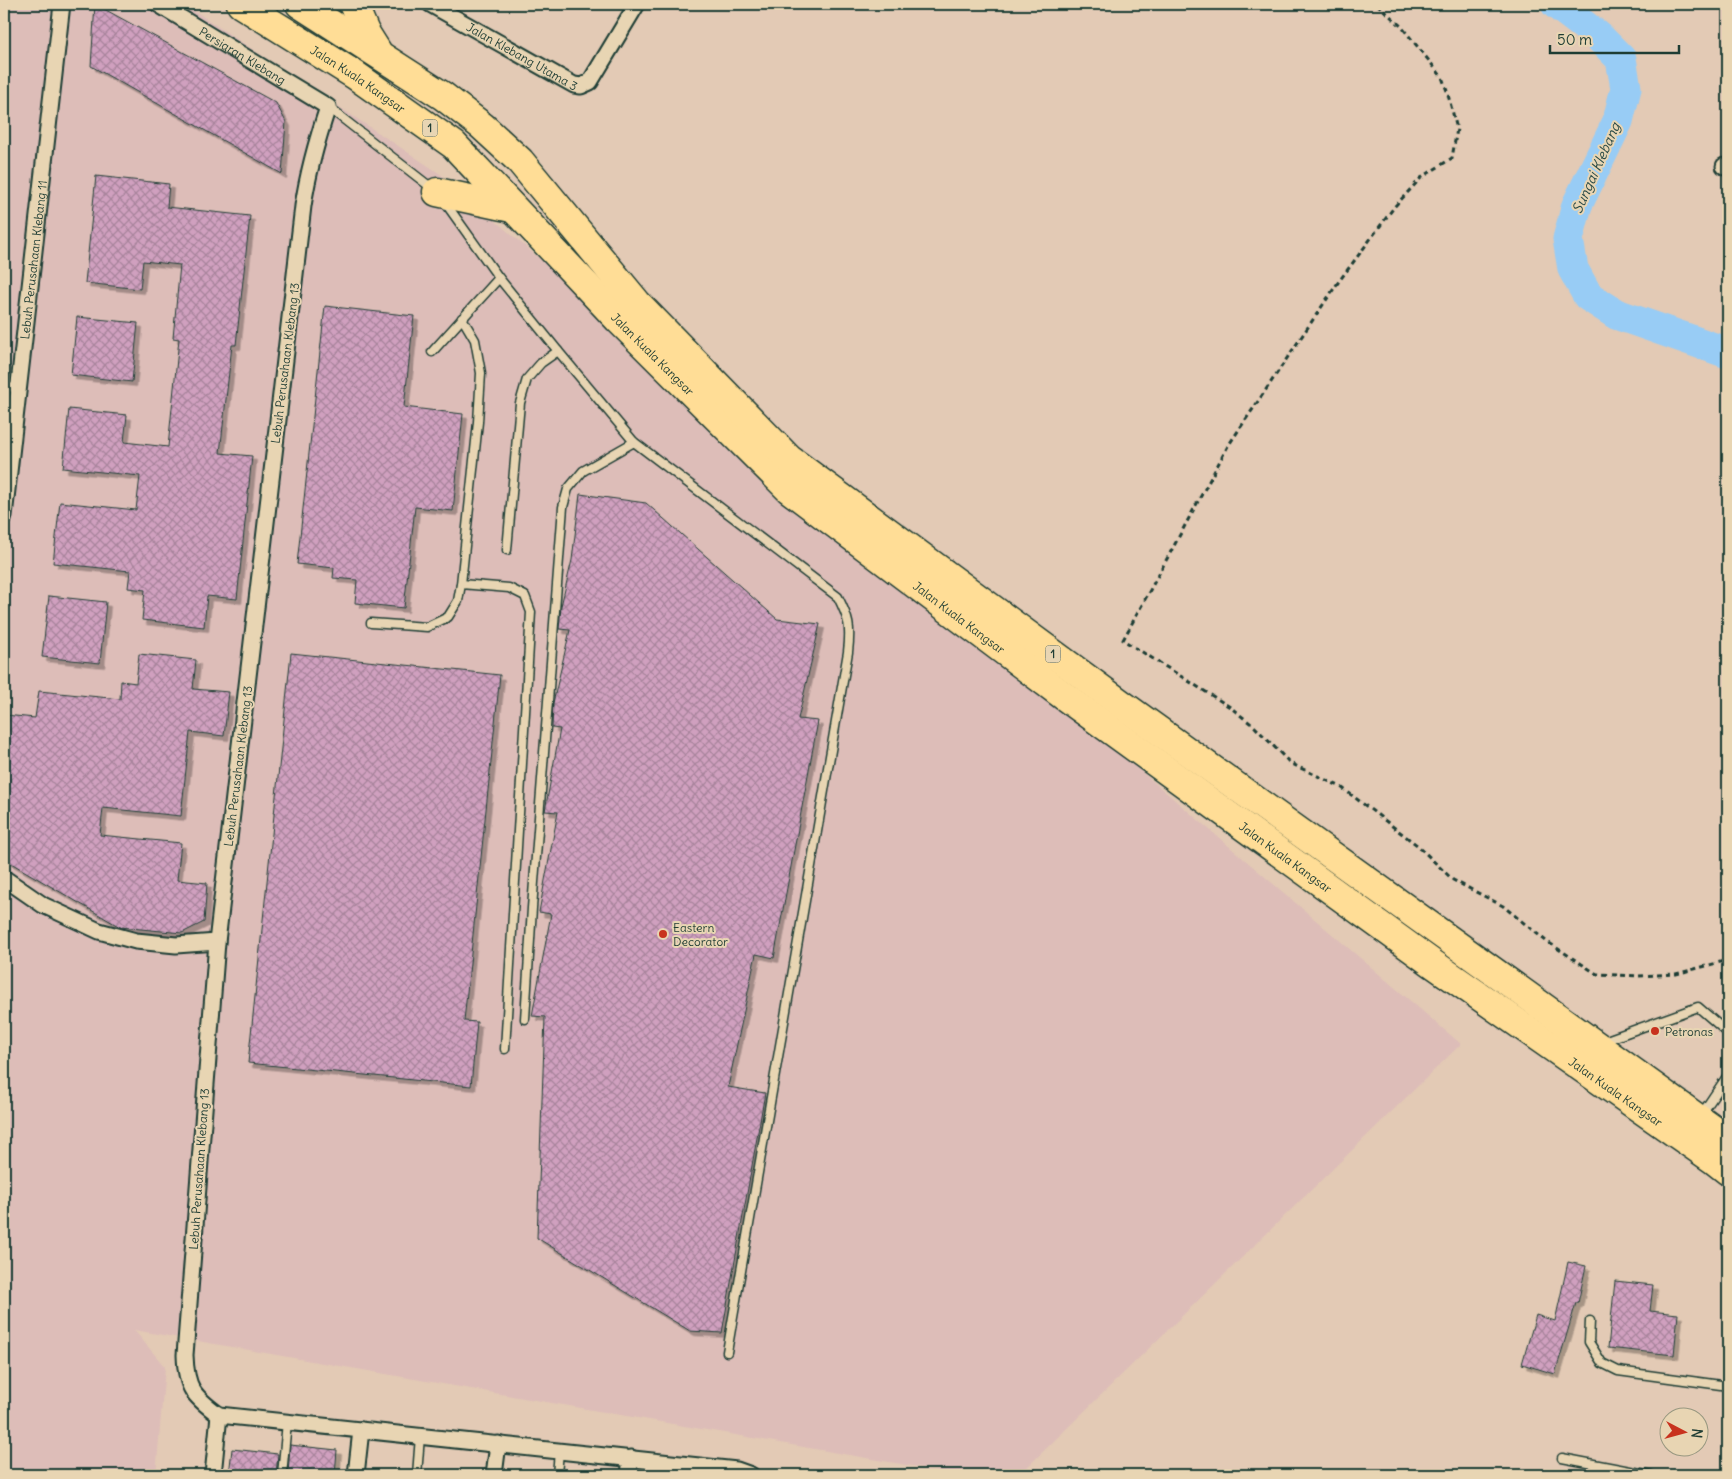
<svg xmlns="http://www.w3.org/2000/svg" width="1732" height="1479" font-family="Delius,sans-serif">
  <defs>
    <pattern id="building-cross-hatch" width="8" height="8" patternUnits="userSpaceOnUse" patternTransform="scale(1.25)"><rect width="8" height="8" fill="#d0a0bf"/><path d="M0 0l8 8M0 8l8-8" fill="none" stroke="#a8849c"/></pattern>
    <filter id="shadow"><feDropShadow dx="4.5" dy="4.5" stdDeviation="0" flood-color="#0004"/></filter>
  </defs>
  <rect width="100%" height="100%" fill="#e3cab5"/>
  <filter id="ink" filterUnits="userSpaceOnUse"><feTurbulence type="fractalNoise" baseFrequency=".02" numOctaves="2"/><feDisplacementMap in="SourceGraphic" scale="10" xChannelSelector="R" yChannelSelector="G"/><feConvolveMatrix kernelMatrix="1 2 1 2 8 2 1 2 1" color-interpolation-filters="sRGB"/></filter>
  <g filter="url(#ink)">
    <path fill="#ddbdb8" d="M4 4H184L439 173 1461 1044 1019 1475H964L134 1330 165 1367 156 1475H4Z"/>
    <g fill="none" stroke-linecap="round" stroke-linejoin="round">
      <path stroke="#98ccf5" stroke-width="31" d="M1556 4 1598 36 1621 59 1626 88 1618 121 1577 205 1568 239 1573 269 1588 296 1616 314 1728 353"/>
    </g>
    <g fill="url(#building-cross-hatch)" stroke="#1f3d34" filter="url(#shadow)">
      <path d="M95 4 276 103 286 122 282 174 91 66Z"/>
      <path d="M96 176 169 184 167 207 250 216 236 345H232L220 453 252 456 237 599 207 596 204 627 142 620 145 590 128 588 130 571 53 563 60 502 136 510 140 476 63 468 69 409 127 415 124 442 168 447 179 339 173 338 180 265 143 261 140 289 85 283Z"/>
      <path d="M325 306 414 316 404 407 463 414 453 511 415 507 404 608 355 603 357 580 333 578 334 568 297 564Z"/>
      <path d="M77 317 138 323 132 382 71 375Z"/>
      <path d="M580 494 646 503 777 619 820 624 798 719 818 721 774 958 756 954 728 1087 765 1093 722 1333 690 1331 537 1238 545 1017 532 1016 551 914 539 912 558 812 545 811 560 729 552 728 553 703 570 630 559 629 561 606 572 560Z"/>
      <path d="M49 596 106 602 100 663 42 657Z"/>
      <path d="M291 653 500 675 464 1021 477 1022 471 1086 248 1063Z"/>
      <path d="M139 654 196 660 193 689 229 692 224 736 190 732 181 816 103 808 100 835 181 843 177 880 207 883 204 922 182 933 120 927 4 859V731L5 715 35 718 39 691 120 699 121 681 136 683Z"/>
      <path d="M1568 1262 1586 1266 1578 1303H1576L1555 1374 1522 1364 1536 1315 1555 1321Z"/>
      <path d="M1615 1281 1653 1285 1650 1311 1678 1314 1674 1355 1608 1348Z"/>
      <path d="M290 1445 337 1450 335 1475H288Z"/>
      <path d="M232 1449 278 1454 276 1475H229Z"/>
    </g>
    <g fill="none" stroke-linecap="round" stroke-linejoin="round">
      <defs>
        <g id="lane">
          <path d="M328 107 433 189"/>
          <path d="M444 201 499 278 558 351 634 442 838 597C849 619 851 627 848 652L727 1352"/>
          <path d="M432 352 499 278"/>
          <path d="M4 387 18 388"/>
          <path d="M507 550 520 403 527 379 541 363 558 351"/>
          <path d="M461 584 509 588 525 596 531 612 505 1049"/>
          <path d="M371 623 427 627 448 617 458 601 461 584 478 422 481 373 475 340 462 318"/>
          <path d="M525 1019 532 908 563 507 568 489 583 471 634 442"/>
          <path d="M1601 1042 1698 1007 1728 1033"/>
          <path d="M1701 1115 1728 1075"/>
          <path d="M1590 1321 1589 1342 1602 1363 1618 1371 1728 1386"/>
          <path d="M1562 1458 1651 1475"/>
          <path d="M282 1475 287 1422"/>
          <path d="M417 1475 420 1436"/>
          <path d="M557 1475 559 1451"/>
        </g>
        <g id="street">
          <path id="s1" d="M158 4 328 107C317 140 308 172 303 206L217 942 185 1355C186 1388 193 1396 219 1415"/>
          <path id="s2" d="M430 4 574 85 581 86 590 82 637 4"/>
          <path d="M1724 166H1728"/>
          <path id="s3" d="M4 516 62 4"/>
          <path d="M4 878 43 905 99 931 136 941 176 945 217 942"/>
          <path d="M219 1415 737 1470 751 1475"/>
          <path d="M213 1475 219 1415"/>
          <path d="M356 1475 361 1430"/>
          <path d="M494 1475 498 1444"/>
          <path d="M629 1475 631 1458"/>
        </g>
        <g id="highway">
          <path id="s4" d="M241 4 355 75 454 145 618 319 789 489 1064 696 1432 963 1714 1160 1728 1171"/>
          <path d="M300 4 443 96 482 126 520 161 637 303 789 459 1120 703 1728 1140"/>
          <path d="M353 4 365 32 377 51"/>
          <path d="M437 192 512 208"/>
        </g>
      </defs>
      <use href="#lane" stroke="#1f3d34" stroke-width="11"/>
      <use href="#street" stroke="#1f3d34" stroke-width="19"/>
      <use href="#highway" stroke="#1f3d34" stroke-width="31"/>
      <path stroke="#1f3d34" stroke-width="3" stroke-dasharray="5 4" stroke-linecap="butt" d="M1377 4 1401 26 1442 77 1447 91 1457 129 1452 158 1421 178 1395 206 1337 284 1228 446 1123 640 1230 707 1255 727 1290 763 1341 787 1417 845 1453 880 1503 906 1546 941 1597 974 1639 976 1676 974 1728 960"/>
      <use href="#lane" stroke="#e8d5b3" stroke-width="8"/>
      <use href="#street" stroke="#e8d5b3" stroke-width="15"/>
      <use href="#highway" stroke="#ffdd96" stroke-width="28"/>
    </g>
  </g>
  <g fill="#c8321e" stroke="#e8d5b3" stroke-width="2">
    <circle cx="663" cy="934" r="5"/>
    <circle cx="1655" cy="1031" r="5"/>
  </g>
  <g text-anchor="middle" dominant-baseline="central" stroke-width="4" stroke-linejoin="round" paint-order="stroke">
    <g fill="#e8d5b3" stroke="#5b6b5a" stroke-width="1">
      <rect x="422.5" y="119.5" width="15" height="17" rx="4"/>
      <rect x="1045.5" y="645.5" width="15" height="17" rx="4"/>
    </g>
    <g font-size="11" font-weight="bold" fill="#1f3d34">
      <text x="430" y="128">1</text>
      <text x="1053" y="654">1</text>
    </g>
    <g font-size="12" fill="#1f3d34" stroke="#e8d5b3">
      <text stroke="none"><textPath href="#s2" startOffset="106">Jalan Klebang Utama 3</textPath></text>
      <text stroke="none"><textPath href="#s1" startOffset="99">Persiaran Klebang</textPath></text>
      <text stroke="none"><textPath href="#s4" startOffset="139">Jalan Kuala Kangsar</textPath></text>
      <text stroke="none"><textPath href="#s3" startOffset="258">Lebuh Perusahaan Klebang 11</textPath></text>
      <text stroke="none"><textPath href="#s4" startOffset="544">Jalan Kuala Kangsar</textPath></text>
      <text transform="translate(285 363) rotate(-83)">Lebuh Perusahaan Klebang 13</text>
      <text stroke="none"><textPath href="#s4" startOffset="949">Jalan Kuala Kangsar</textPath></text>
      <text transform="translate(238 766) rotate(-83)">Lebuh Perusahaan Klebang 13</text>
      <text stroke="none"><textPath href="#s4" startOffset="1354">Jalan Kuala Kangsar</textPath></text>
      <text stroke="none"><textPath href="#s4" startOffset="1759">Jalan Kuala Kangsar</textPath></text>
      <text transform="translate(199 1169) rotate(-86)">Lebuh Perusahaan Klebang 13</text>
    </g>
    <g font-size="12" fill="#1f3d34" stroke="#e8d5b3" text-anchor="start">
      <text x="673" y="927">Eastern<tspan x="673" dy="14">Decorator</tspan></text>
      <text x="1665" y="1031">Petronas</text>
    </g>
    <g font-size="14" font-style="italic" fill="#2b4b47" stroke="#e8d5b3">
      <text transform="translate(1596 168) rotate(-66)">Sungai Klebang</text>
    </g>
  </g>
  <rect width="1732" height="1479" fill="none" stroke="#e8d5b3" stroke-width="20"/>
  <rect x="10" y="10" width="1712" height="1459" fill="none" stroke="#1f3d34" stroke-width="2" filter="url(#ink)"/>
  <g transform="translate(1684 1432) rotate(96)"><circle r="24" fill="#e8d5b3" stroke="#989880"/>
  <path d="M0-4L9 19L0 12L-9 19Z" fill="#c8321e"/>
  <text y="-8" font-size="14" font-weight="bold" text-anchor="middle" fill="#1f3d34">N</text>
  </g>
  <path d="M1550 45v8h129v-8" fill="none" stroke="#1f3d34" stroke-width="2.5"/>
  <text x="1557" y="45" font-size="15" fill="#1f3d34" stroke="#e8d5b3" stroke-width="4" paint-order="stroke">50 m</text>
</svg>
